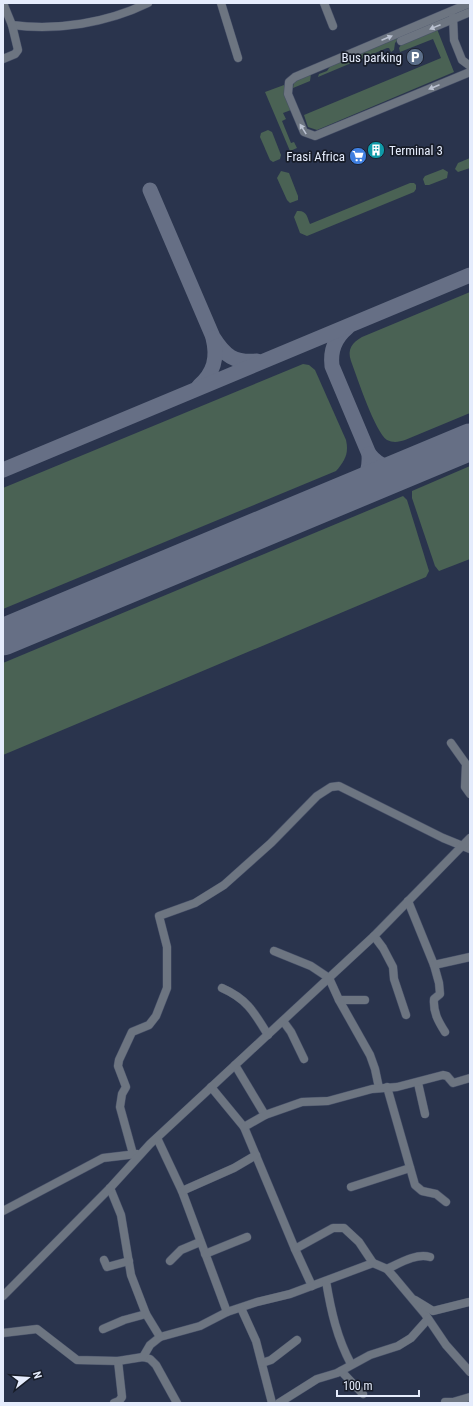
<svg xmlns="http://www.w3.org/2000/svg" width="473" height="1406" font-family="'Roboto Condensed',sans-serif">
  <rect width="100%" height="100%" fill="#2a344d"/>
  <g fill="#4a6254">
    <path d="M437 29 454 72 317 130 308 127 304 115 441 58 433 39 400 52 399 48 401 45Z"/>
    <path d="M401 36 395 43 394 50 391 52 389 48H387L318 77 319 74 327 71 331 65Z"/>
    <path d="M311 74 310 81 293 88 294 81Z"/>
    <path d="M284 85V93L291 110 283 113 286 119 282 121 291 143 294 142 297 148 290 151 265 92Z"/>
    <path d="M268 130 272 132 281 155 280 159 273 162 270 160 260 137 261 133Z"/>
    <path d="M470 158V168L458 172 455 169 458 163Z"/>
    <path d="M443 169 448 172 447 178 429 185H425L423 179 425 176Z"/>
    <path d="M281 171 289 173 298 196V200L290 203 287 200 277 178Z"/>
    <path d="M410 183H414L416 185V189L414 192 307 236 300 233 294 217 297 211C307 210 307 217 310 224Z"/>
    <path d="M470 292V413L405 440C399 442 393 443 387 440 375 432 357 377 351 361 347 349 352 343 362 337Z"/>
    <path d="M303 364 309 365 315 370 346 440C349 453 345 461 336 471L3 609V488Z"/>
    <path d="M470 466V559L439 571 435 566 412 498V491Z"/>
    <path d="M403 496 407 500 429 571 426 577 3 755V663Z"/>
  </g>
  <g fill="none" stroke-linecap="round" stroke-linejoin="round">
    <g stroke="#666f85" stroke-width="15">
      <path d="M150 190 213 337C225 356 234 363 257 361"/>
      <path d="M347 328C335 338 330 350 332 366L369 454C370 470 366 479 354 490"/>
      <path d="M199 386C214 373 218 358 213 338"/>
      <path d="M369 454C380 468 392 470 410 467"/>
      <path d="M3 470 470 275"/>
    </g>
    <path stroke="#666f85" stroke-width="37" d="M3 637 470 442"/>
    <defs>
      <g id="minor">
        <path d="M3 3 12 25C57 31 107 23 148 3"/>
        <path d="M221 3 238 58"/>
        <path d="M324 3 333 26"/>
        <path d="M470 3 295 77 289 82 288 94 304 132 315 136 470 72"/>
        <path d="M453 17 454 40 462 60 470 66"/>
        <path d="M401 41 470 12"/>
        <path d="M3 59 15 54 18 50 12 25"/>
        <path d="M451 743 466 764 465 787 470 794"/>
        <path d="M408 901 434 965 470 957"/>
        <path d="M374 936 383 948 393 967 394 979 406 1015"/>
        <path d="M274 951 311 966 329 978 339 1000H365"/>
        <path d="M434 965 439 983 440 994 434 999C433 1012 438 1021 445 1032"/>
        <path d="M222 988C247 999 254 1012 268 1035"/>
        <path d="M339 1000 370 1055 375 1069 379 1088"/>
        <path d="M283 1021 291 1032 304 1059"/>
        <path d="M235 1065 265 1115"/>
        <path d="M418 1083 425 1114"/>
        <path d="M211 1087 244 1127 295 1249 312 1286"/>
        <path d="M387 1087 415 1185 422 1191 436 1194 446 1202"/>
        <path d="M244 1127 265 1115 302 1102 328 1101 372 1089 397 1087 443 1075 447 1076 453 1083 470 1078"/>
        <path d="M157 1138 182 1191 227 1312"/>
        <path d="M133 1154 120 1107 122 1094 126 1087 118 1066 119 1060 132 1032 149 1025 156 1016 167 988V947L159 916 195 903 224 885 271 843 317 796 331 787 339 786 443 838 470 849"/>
        <path d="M351 1187 410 1168"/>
        <path d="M110 1188 121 1215 131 1275 146 1314 160 1337 200 1326 227 1312 257 1302 290 1294 373 1263"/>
        <path d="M182 1191 234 1168 256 1155"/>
        <path d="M3 1211 103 1158 137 1154"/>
        <path d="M295 1249 333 1228H344L359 1242 373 1263 387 1269 394 1277 425 1314 446 1345 470 1372"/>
        <path d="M205 1254 247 1237"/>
        <path d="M104 1260 107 1267 129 1261"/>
        <path d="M170 1261 181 1250 200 1242"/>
        <path d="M387 1269C400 1263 416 1253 430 1257"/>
        <path d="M326 1281C331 1311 337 1338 351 1364"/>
        <path d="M3 1296 110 1188 150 1144 374 936 470 838"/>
        <path d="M415 1300 433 1311 469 1302"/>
        <path d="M241 1308 256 1341 272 1403"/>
        <path d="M103 1329 124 1320 146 1314"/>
        <path d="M3 1333 37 1329 77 1360 118 1361 143 1357 150 1359 156 1365 177 1403"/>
        <path d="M143 1357 150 1345 160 1337"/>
        <path d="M262 1363 271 1360 297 1340"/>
        <path d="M341 1371 363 1394"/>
        <path d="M445 1402H453L470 1397"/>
        <path d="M114 1403 119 1401 122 1397 118 1361"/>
        <path d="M279 1403 317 1379 337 1373 370 1355 398 1346 411 1338 428 1319"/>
      </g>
    </defs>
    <use href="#minor" stroke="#485169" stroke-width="9"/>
    <use href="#minor" stroke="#6d7581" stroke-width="8"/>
  </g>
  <defs><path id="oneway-solid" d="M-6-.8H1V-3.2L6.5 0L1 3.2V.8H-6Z"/></defs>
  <g fill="#bbc2d1">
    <use href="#oneway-solid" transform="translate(435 27) rotate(158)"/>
    <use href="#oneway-solid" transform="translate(387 38) rotate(-23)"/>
    <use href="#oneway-solid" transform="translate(434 87) rotate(157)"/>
    <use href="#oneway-solid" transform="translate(303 129) rotate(-122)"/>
  </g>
  <defs>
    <symbol id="parking-disc" viewBox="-11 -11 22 22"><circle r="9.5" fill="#5c6f8a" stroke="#171c28"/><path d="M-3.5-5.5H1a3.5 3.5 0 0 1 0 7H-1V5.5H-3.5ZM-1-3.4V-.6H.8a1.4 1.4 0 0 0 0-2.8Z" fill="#fff"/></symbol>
    <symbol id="building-disc" viewBox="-11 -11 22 22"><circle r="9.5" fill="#0f9aa8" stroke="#171c28"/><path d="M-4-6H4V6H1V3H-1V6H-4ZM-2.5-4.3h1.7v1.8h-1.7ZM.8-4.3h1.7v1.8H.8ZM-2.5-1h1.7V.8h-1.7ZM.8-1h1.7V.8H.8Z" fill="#fff"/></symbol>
    <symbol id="supermarket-disc" viewBox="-11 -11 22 22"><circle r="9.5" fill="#3f7fe0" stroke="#171c28"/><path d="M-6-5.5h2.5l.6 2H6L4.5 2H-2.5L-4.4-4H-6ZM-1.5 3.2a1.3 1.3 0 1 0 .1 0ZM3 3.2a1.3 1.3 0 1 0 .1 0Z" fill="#fff"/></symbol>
  </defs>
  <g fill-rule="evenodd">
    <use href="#parking-disc" x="405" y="47" width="20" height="20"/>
    <use href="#building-disc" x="366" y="140" width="20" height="20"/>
    <use href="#supermarket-disc" x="348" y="146" width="20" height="20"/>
  </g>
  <g text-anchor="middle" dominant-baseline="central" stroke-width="3.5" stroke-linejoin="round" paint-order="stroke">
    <g font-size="13" fill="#e5ecfc" stroke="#171c28" text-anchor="end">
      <text x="402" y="57">Bus parking</text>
      <text x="389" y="150" text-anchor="start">Terminal 3</text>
      <text x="345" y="156">Frasi Africa</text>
    </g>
  </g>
  <rect width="473" height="1406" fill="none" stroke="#e5ecfc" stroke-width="8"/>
  <g transform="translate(28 1378) rotate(73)" stroke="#171c28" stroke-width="3" paint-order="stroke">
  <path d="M0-3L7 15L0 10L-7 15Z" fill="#e5ecfc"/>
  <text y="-6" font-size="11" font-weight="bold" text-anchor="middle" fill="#e5ecfc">N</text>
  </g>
  <path d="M337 1390v6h82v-6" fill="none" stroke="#e5ecfc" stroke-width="2"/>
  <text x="343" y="1390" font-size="12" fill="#e5ecfc" stroke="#171c28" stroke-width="3" paint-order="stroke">100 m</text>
</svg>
